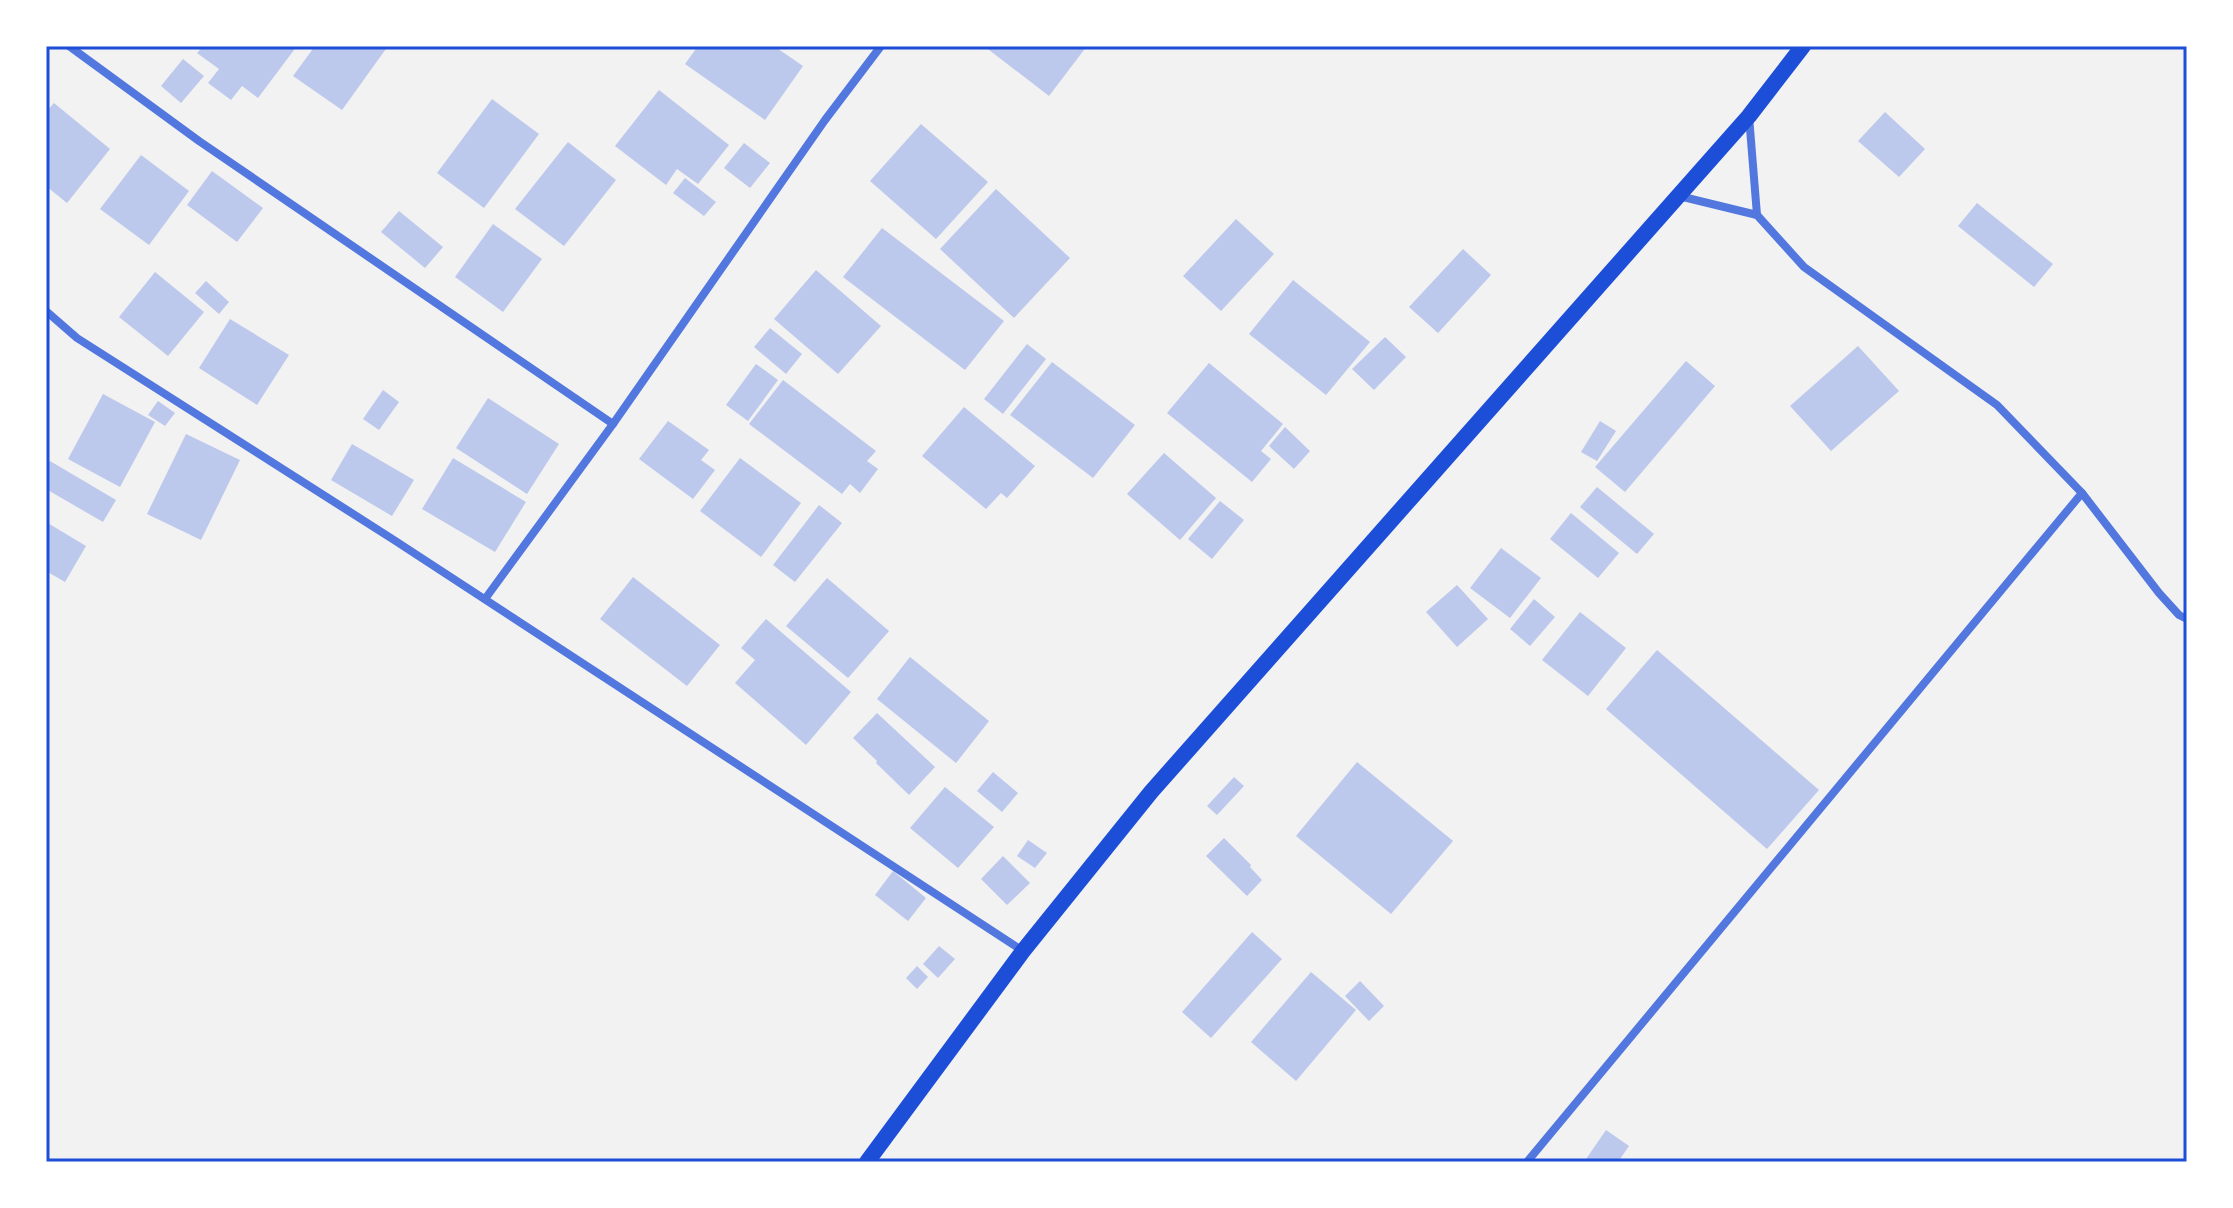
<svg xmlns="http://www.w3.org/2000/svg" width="2233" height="1208" font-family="'Open Sans',sans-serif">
  <rect width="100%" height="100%" fill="#f2f2f2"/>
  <g fill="#bdc9ec">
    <path d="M203 46H297L258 98 242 86 231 100 208 83 219 69 197 53Z"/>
    <path d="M315 46H388L342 110 293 76Z"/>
    <path d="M698 46H774L803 66 765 120 685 64Z"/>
    <path d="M984 46H1087L1049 96Z"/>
    <path d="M183 59 204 76 181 103 161 86Z"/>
    <path d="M659 90 729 145 698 184 677 169 666 185 615 146Z"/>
    <path d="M492 99 539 134 484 208 437 173Z"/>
    <path d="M54 103 110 149 67 203 46 186V112Z"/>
    <path d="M1885 112 1925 149 1899 177 1858 141Z"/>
    <path d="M921 124 988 182 936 239 870 181Z"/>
    <path d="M568 142 616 180 564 246 515 209Z"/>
    <path d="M744 143 770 163 750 188 724 168Z"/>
    <path d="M141 155 189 191 149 245 100 209Z"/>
    <path d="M212 171 263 208 237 242 187 205Z"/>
    <path d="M685 178 716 202 704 216 673 193Z"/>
    <path d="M996 189 1070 258 1014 318 940 249Z"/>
    <path d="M1977 203 2053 264 2034 287 1958 226Z"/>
    <path d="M399 211 443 247 425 268 381 232Z"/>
    <path d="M1236 219 1274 254 1221 311 1183 276Z"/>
    <path d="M493 224 542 259 503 312 455 277Z"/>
    <path d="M882 228 1004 321 965 370 843 277Z"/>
    <path d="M1463 249 1491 275 1438 333 1409 307Z"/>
    <path d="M816 270 881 326 838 374 774 319Z"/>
    <path d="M155 272 204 312 168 356 119 317Z"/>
    <path d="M1293 280 1370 342 1326 395 1249 334Z"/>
    <path d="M206 281 229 302 219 314 195 293Z"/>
    <path d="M230 319 289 355 257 405 199 368Z"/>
    <path d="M770 328 802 354 786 374 754 347Z"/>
    <path d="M1385 337 1406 357 1374 390 1352 369Z"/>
    <path d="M1027 344 1046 359 1003 414 984 399Z"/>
    <path d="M1858 346 1899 391 1831 451 1790 406Z"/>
    <path d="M1686 361 1715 386 1625 492 1595 467Z"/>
    <path d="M1052 362 1135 425 1093 478 1010 415Z"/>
    <path d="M1209 363 1283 424 1261 451 1271 459 1252 482 1167 413Z"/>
    <path d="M756 364 778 380 748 421 726 405Z"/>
    <path d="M783 380 876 451 867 461 878 469 860 493 850 484 842 494 749 424Z"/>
    <path d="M383 390 399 402 379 430 363 419Z"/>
    <path d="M103 394 155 422 120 487 68 459Z"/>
    <path d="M488 398 559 444 527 494 456 448Z"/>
    <path d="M158 401 175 413 165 426 148 415Z"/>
    <path d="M964 407 1035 466 1007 498 1001 493 986 509 922 456Z"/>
    <path d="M668 421 709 450 701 460 715 470 693 499 639 459Z"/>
    <path d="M1600 421 1616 431 1597 461 1581 452Z"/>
    <path d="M1285 427 1310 451 1294 469 1269 446Z"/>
    <path d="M186 434 240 460 201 540 147 514Z"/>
    <path d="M352 444 414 480 392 516 331 480Z"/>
    <path d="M1164 453 1216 498 1180 540 1127 494Z"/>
    <path d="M453 458 526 502 495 552 422 509Z"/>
    <path d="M740 458 801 503 761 557 700 511Z"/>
    <path d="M50 461 116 500 103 522 46 489V468Z"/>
    <path d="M1597 487 1654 534 1637 554 1580 507Z"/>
    <path d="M1220 501 1244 520 1212 559 1188 539Z"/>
    <path d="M819 505 842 523 795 582 773 565Z"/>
    <path d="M1571 513 1619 553 1598 578 1550 539Z"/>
    <path d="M46 522 86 546 65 582 46 571Z"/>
    <path d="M1501 548 1541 578 1510 618 1470 588Z"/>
    <path d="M633 577 720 645 687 686 600 619Z"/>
    <path d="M827 578 889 631 848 678 786 626Z"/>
    <path d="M1457 585 1488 619 1457 647 1426 612Z"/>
    <path d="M1534 599 1555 617 1530 646 1510 629Z"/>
    <path d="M1580 612 1626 648 1588 696 1542 660Z"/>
    <path d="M766 619 851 692 806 745 735 683 755 660 741 648Z"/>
    <path d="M1657 650 1819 790 1767 849 1606 709Z"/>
    <path d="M910 657 989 721 956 763 877 699Z"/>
    <path d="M877 713 935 767 909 795 876 763 877 761 853 738Z"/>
    <path d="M1357 762 1453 841 1391 914 1296 836Z"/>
    <path d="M993 772 1018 793 1002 812 977 791Z"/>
    <path d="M1234 777 1244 786 1217 815 1207 806Z"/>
    <path d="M945 787 994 827 958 868 910 828Z"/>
    <path d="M1224 838 1251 865 1250 867 1262 880 1247 896 1206 856Z"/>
    <path d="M1028 840 1047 853 1035 868 1017 856Z"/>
    <path d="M1003 856 1030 883 1007 905 981 879Z"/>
    <path d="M893 871 926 898 908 921 875 895Z"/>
    <path d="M1252 932 1282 959 1211 1038 1182 1012Z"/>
    <path d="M939 946 955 959 938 978 923 964Z"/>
    <path d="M917 966 928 977 917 989 906 978Z"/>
    <path d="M1311 972 1356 1010 1296 1081 1251 1042Z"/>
    <path d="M1360 981 1384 1006 1369 1021 1345 996Z"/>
    <path d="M1606 1130 1629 1146 1618 1162H1584Z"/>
  </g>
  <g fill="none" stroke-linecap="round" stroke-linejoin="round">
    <g stroke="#5277de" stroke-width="8">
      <path d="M69 46 199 141 613 424"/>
      <path d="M1749 116 1757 215"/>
      <path d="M1679 196 1757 215 1804 267 1997 405 2082 493 2159 593 2179 615 2187 619"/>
      <path d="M46 311 77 338 394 540 1023 951"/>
      <path d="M485 599 613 424 825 120 881 46"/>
      <path d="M1527 1162 2082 493"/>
    </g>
    <path stroke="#1d4ed8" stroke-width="16" d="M867 1162 1023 951 1151 792 1749 116 1803 46"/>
  </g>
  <rect width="2233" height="1208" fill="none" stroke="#ffffff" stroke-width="96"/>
  <rect x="48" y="48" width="2137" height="1112" fill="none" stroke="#1d4ed8" stroke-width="3"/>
</svg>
